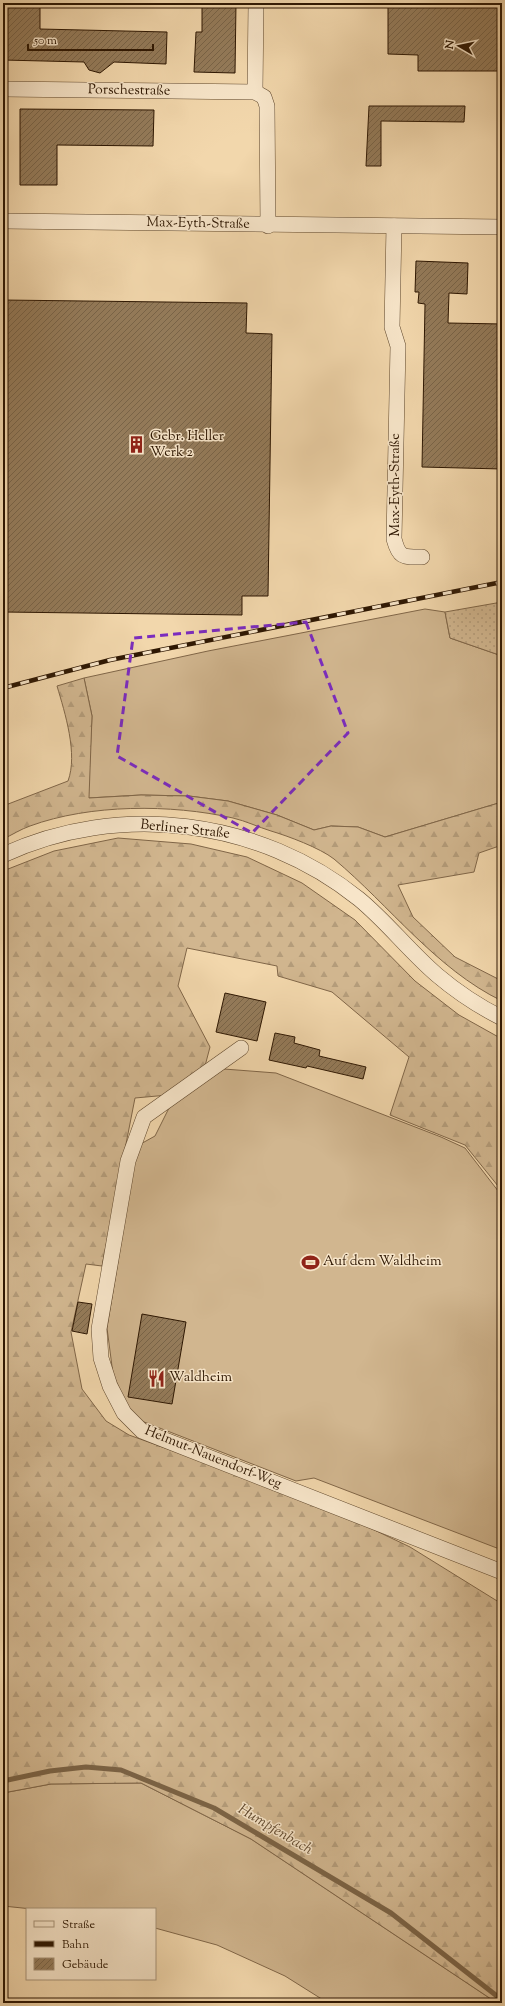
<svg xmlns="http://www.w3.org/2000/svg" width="505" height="2006" font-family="'Sorts Mill Goudy',serif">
  <defs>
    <pattern id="forest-firs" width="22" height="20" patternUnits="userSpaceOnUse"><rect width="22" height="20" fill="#d1b68f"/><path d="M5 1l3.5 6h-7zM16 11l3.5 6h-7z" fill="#b49c7a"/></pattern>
    <pattern id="garden-dots" width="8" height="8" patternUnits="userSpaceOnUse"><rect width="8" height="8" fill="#d1b68f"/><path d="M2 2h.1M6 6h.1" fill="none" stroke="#b49c7a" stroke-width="1.8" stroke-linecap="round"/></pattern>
    <pattern id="building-hatch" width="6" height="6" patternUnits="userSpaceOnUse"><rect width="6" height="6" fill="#947b5a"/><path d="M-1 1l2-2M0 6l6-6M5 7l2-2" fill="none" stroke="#796448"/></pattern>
  </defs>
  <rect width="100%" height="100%" fill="#f2d7ac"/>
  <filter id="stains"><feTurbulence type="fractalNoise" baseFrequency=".005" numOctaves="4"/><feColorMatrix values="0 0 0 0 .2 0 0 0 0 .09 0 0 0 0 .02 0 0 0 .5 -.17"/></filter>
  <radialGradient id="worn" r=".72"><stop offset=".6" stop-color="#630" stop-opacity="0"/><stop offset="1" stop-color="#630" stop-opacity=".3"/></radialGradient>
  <g fill="#d1b68f" stroke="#806648">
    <path d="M425 609 445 612 450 638 502 656V802L385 837 358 827 331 826 314 830 277 815 228 801 189 796 141 795 88 798 92 716 84 678 208 651Z"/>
    <path d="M224 1069 276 1073 441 1137 465 1148 502 1196V1550L314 1478 296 1481 139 1420 127 1406 113 1374 107 1328 137 1146 155 1136 170 1106Z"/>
    <path d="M141 1783 251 1839 497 2003H328L285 1976 217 1945 155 1928V1909H32L3 1906V1793L51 1784Z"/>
  </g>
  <g fill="url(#forest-firs)" stroke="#806648">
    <path d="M84 678 92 716 89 798 141 795 189 796 228 801 277 815 314 830 331 826 358 827 385 837 502 802V845L479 853 474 872 398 885 413 917 455 957 502 981V1001C436 969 390 906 334 859 320 848 288 836 271 831 258 827 246 821 233 818 171 804 90 804 30 826 21 829 12 835 3 839V806L68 781C78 754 65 713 57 686Z"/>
    <path d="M118 838 191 844 247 857 302 883 355 920 415 981 459 1015 502 1039V1191L465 1145 390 1115 409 1057 332 992 278 976 277 966 187 948 178 986 210 1047 205 1066 168 1095 135 1098 102 1266 86 1264 71 1332 82 1389 106 1421 129 1435 320 1504 410 1547 502 1604V2003H497L251 1839 141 1783 51 1784 3 1793V871L54 851Z"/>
  </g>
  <path fill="url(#garden-dots)" stroke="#806648" d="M502 602V656L450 638 445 612Z"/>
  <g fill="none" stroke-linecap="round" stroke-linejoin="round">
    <path stroke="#7b6345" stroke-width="5" d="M3 1781 50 1771 86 1767 121 1770 214 1808 391 1913 502 2000"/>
  </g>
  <g fill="url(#building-hatch)" stroke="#2e1702">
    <path d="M3 3H40V29L167 32 166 64 114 62 100 73 89 70 84 62 3 60Z"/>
    <path d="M202 3H236L235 73 194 72 196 32H202Z"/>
    <path d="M388 3H502V71H418V55L388 54Z"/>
    <path d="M369 106H465L464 122 381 121V166H366Z"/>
    <path d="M20 109 154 110 153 146 57 145V185H20Z"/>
    <path d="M416 261 468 263 467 294 449 293 448 323 502 324V469L422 467 425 304 418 303 419 292H415Z"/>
    <path d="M3 300 247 303 246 333 272 334 268 596H242V615L3 612Z"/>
    <path d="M225 993 266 1002 257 1041 216 1032Z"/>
    <path d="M275 1033 295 1037 294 1043 320 1050 319 1056 366 1067 363 1079 307 1066 306 1068 269 1060Z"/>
    <path d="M78 1302 92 1304 87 1334 72 1331Z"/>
    <path d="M142 1314 186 1322 172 1404 128 1397Z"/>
  </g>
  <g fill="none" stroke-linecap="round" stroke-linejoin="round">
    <defs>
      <g id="street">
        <path d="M3 89 255 92 264 97 267 106 268 226"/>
        <path d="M255 92 256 3"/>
        <path d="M3 221 502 227"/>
        <path d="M394 226 392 327 398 346 394 539C399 558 403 557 422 557"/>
        <path d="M3 855C119 801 260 819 359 899 387 922 409 951 437 975 457 992 478 1006 502 1018"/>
        <path d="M241 1048 144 1117 128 1161 99 1329 101 1358 110 1386 124 1413 142 1431 502 1572"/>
      </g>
    </defs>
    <use href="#street" stroke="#5f472c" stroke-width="16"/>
    <use href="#street" stroke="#f7e5c9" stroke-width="15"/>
    <defs>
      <path id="rail" d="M3 688 110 660 502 582"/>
    </defs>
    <use href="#rail" stroke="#2e1702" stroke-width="4.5"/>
    <use href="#rail" stroke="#f7e5c9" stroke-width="3" stroke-dasharray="9" stroke-linecap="butt"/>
  </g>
  <path fill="none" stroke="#7b2cbf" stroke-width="3" stroke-dasharray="8 5" stroke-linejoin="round" d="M306 622 348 733 252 833 117 756 133 638Z"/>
  <defs>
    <symbol id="building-bare" viewBox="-9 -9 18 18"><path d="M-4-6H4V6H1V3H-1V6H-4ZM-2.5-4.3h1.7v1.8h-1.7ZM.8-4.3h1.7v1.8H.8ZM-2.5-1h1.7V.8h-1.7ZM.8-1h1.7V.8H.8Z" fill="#8f2418" stroke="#f7e5c9" stroke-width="2.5" paint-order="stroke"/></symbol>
    <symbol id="stadium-bare" viewBox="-9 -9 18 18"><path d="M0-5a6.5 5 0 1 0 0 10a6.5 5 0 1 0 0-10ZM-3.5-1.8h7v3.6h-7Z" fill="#8f2418" stroke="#f7e5c9" stroke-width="2.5" paint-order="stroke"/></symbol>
    <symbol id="restaurant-bare" viewBox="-9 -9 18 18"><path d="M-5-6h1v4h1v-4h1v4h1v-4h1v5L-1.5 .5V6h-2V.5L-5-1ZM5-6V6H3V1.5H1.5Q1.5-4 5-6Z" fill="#8f2418" stroke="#f7e5c9" stroke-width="2.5" paint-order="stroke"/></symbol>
  </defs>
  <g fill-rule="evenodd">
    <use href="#building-bare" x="124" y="432" width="25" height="25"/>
    <use href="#stadium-bare" x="298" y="1250" width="25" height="25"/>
    <use href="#restaurant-bare" x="144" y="1366" width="25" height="25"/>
  </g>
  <g text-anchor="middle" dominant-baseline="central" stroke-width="3" stroke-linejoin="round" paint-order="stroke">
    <g font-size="14" fill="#2e1702" stroke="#f7e5c9">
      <text transform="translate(129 91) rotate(1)">Porschestraße</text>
      <text transform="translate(198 224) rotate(1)">Max-Eyth-Straße</text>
      <text transform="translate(396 485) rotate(-90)">Max-Eyth-Straße</text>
      <text transform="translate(185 830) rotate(6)">Berliner Straße</text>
      <text transform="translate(213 1458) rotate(22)">Helmut-Nauendorf-Weg</text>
    </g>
    <g font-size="14" fill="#2e1702" stroke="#f7e5c9" text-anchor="start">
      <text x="150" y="437">Gebr. Heller<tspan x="150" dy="16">Werk 2</tspan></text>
      <text x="323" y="1262">Auf dem Waldheim</text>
      <text x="169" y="1378">Waldheim</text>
    </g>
    <g font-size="15" font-style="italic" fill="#624a2f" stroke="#f7e5c9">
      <text transform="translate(275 1830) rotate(31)">Humpfenbach</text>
    </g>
  </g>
  <rect width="505" height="2006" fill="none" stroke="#f2d7ac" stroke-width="16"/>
  <rect x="4" y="4" width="497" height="1998" fill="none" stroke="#2e1702" stroke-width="2"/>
  <rect x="8" y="8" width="489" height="1990" fill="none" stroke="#2e1702"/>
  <rect x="26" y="1908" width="130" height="72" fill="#f7e5c9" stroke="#a79379"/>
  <rect x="34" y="1921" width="20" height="6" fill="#f7e5c9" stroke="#a79379"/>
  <text x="62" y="1928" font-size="12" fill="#2e1702">Straße</text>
  <rect x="34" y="1941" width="20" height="6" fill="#2e1702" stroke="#a79379"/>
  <text x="62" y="1948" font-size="12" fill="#2e1702">Bahn</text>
  <rect x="34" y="1958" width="20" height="12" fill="url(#building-hatch)" stroke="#a79379"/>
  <text x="62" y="1968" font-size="12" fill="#2e1702">Gebäude</text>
  <g transform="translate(459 46) rotate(279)" stroke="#f7e5c9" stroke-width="3" paint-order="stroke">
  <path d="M0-3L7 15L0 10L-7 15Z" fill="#2e1702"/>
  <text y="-6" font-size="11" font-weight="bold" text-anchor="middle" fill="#2e1702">N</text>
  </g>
  <path d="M28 44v6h125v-6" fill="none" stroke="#2e1702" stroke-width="2"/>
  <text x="34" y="44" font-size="12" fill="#2e1702" stroke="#f7e5c9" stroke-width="3" paint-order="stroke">50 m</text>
  <rect width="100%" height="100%" filter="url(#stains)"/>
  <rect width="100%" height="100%" fill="url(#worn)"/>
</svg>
